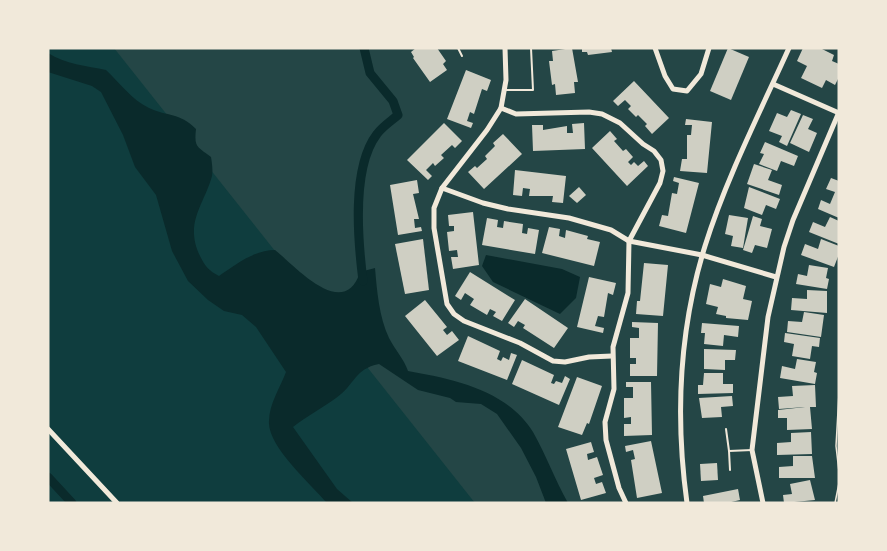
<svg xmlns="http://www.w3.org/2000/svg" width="887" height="551" font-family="Jost,sans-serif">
  <rect width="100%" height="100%" fill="#0f3d3e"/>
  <path fill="#244646" d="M114 48H839V503H475Z"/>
  <g fill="#0a2a2b">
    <path d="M48 53C65 64 87 66 106 70 119 82 132 100 149 108 168 117 179 112 196 129 194 148 197 146 211 157 212 163 213 170 212 176 204 205 184 223 200 256 205 266 209 271 219 276 235 265 254 250 275 250 295 266 344 322 360 272L375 268C377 291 379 317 389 338 395 350 404 359 408 371 453 379 507 390 533 432 546 455 555 480 568 503H546L536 477 521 448 497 414 481 404 456 402 450 398 418 390 379 364C354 369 355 385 336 398 322 408 307 416 293 427L337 489 353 503H327C311 484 267 446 269 421 269 404 280 388 286 372L256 327 242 315 224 311 208 300 188 281 172 251 156 195 135 167 123 135 101 92 92 86 48 72Z"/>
    <path d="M486 255 562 269 580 277 576 298 560 314 493 282 482 266Z"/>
  </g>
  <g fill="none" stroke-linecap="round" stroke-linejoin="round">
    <g stroke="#0a2a2b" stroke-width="9">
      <path d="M363 281C358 241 351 168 377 134 382 127 391 121 398 115L393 101 370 73 364 48"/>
      <path d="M48 477 72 503"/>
    </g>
  </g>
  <g fill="#cfcfc3">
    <path d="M416 48H437L446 61 443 64 447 70 430 82 413 58 414 57 411 52Z"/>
    <path d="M572 48 578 82H574L575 93 556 95 555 84 552 85 549 61H553L552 51Z"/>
    <path d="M582 48H611L612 52 588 55 587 52H582Z"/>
    <path d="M728 48 749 57 731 100 710 91Z"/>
    <path d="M803 48H820L834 55 832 61 839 64V77L835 85 826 80 822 88 801 78 807 66 797 61Z"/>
    <path d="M466 70 491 80 487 91 482 89 474 114 470 112 467 121 473 123 471 128 447 119Z"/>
    <path d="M634 81 669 118 652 134 645 126 647 124 638 115 636 117 628 109 631 106 625 100 618 106 613 101Z"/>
    <path d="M791 110 801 114 787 146 779 142 782 136 769 131 777 113 787 117Z"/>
    <path d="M803 115 813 119 808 129 817 133 809 152 790 143Z"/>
    <path d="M686 119 712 122 707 173 680 171 682 159H687V135H691L692 125H685Z"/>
    <path d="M444 123 462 141 455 148 452 145 441 155 444 158 435 166 433 163 426 170 432 176 428 180 407 160Z"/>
    <path d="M584 123 585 149 533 151 532 125H543V130L567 126V133H573L572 124Z"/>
    <path d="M610 131 617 139 614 141 623 151 626 149 633 157 628 162 631 165 634 162 638 166 644 161 648 166 627 186 592 148Z"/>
    <path d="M503 134 522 154 484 189 468 172 475 166 477 168 487 159 485 156 495 146 493 143Z"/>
    <path d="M765 142 798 156 794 166 781 161 777 171 759 164 764 154 760 153Z"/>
    <path d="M754 164 772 170 768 180 782 185 779 195 747 184Z"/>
    <path d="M515 170 566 176 563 203 552 202 553 196H529L530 189 523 188 522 196 513 195Z"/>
    <path d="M674 177 699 183 686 233 659 226 662 215 668 216 672 193 677 194 679 183 673 181Z"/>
    <path d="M831 178 839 181V218L818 209 821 200 830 204 835 192 826 189Z"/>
    <path d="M417 180 419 193 413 194 419 219H414L415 228 421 227 422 231 398 235 390 185Z"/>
    <path d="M579 187 586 195 577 203 569 196Z"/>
    <path d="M749 187 780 199 776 209 766 205 762 215 744 208Z"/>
    <path d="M473 212 479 265 453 269 451 257H458L457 250 449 251 447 232 454 231V226H449L448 215Z"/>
    <path d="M729 215 748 218 743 248 731 246 733 236 725 234Z"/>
    <path d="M753 216 762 219 760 226 772 229 767 248 755 245 752 253 743 250Z"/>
    <path d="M830 217 839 221V244L809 232 813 222 825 227Z"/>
    <path d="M487 218 498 220 497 227 503 228 504 221 523 224 522 233 527 234 528 228 539 230 535 254 482 245Z"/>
    <path d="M549 227 560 229 559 236 565 238 566 230 588 236 587 239 600 242 594 266 542 253Z"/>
    <path d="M423 239 429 290 405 294 395 244Z"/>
    <path d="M821 239 839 246V254L834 267 801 255 805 244 818 249Z"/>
    <path d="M644 263 668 265 663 316 636 314 637 301H640Z"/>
    <path d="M809 265 828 268 826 278 829 279 827 289 796 284 798 274 807 276Z"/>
    <path d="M470 272 515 300 502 321 493 316 496 312 490 309 487 315 470 305 474 299 465 293 461 300 455 296Z"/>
    <path d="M589 277 616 283 613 295 608 293 604 317 598 316 595 326 604 328 603 333 577 327Z"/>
    <path d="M723 279 746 286 743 299 752 301 748 320 726 318V316L716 314 718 307 706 304 710 284 721 287Z"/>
    <path d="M807 290 827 291V313L791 310 792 298 807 299Z"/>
    <path d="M525 299 568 328 554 348 523 328 525 325 518 321 514 327 508 323Z"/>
    <path d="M425 300 447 327 443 330 447 335 452 331 459 340 437 356 405 316Z"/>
    <path d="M804 312 824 315 821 337 787 332 788 321 802 322Z"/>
    <path d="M632 322 658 323 657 376H630V364H636V358H630V338H639V328L632 327Z"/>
    <path d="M702 323 739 326 738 337 724 335 723 346 704 344 705 333H701Z"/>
    <path d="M785 333 820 338 819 347 812 346 810 359 792 356 794 344 784 342Z"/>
    <path d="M468 336 500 351 497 359 501 361 503 357 509 360 511 353 517 355 507 380 458 361Z"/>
    <path d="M704 349 736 350 735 360H725V370L704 369Z"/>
    <path d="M797 359 816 362 814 372 817 373 815 384 780 378 782 366 795 369Z"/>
    <path d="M522 360 554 375 551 383 554 384 556 381 562 383 565 376 570 379 559 405 512 384Z"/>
    <path d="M704 373H723V384H733V393L698 394V385H703Z"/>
    <path d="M577 377 602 386 589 424 587 423 582 435 558 427Z"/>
    <path d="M626 382H651L652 435 624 436V424H631V417L624 418V398H633V387H626Z"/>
    <path d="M815 385 816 407H810L812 429 787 430V418H778V410L805 407 779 409 778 397 793 396 792 386Z"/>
    <path d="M732 396 733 406 721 407 722 417 702 418 699 398Z"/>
    <path d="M811 432 812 454 777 455V443L791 442V433Z"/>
    <path d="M651 441 662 493 637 498 631 460 635 459 633 450 626 452 625 446Z"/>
    <path d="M591 442 594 452 587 454 588 460 597 457 603 475 594 478 596 484 602 482 606 493 581 500 566 449Z"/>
    <path d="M793 456H812L815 478H779V467L793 466Z"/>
    <path d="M717 463 718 480 701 481 700 464Z"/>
    <path d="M810 480 815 500 784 503 783 495 792 494 790 484Z"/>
    <path d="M738 489 740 500 727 503H704L703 496Z"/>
  </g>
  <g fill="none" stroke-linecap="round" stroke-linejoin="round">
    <g stroke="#f1e9da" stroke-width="1.5">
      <path d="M839 393 836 446 839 472"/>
      <path d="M835 503 839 483"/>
    </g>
    <g stroke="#f1e9da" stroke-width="2">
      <path d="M458 48 462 56"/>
      <path d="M505 90H533L531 48"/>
      <path d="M726 429 729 451"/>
      <path d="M730 470 729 451 752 450"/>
    </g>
    <g stroke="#f1e9da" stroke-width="5">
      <path d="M505 48 506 80 501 108 487 130 442 188 434 208V228L447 304 454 314 464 321 520 343 553 361 565 362 589 357 612 356"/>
      <path d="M655 48 665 76 673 89 687 91 701 74 709 48"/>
      <path d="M773 84 839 113"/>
      <path d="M501 108 516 114 589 112 602 114 620 123 643 144 654 151 661 160 663 171 660 183 629 241 628 293 613 347 614 389 605 422 606 440 619 488 626 503"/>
      <path d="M442 188 483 203 508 209 569 218 611 230 629 241 702 255 776 277"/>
      <path d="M48 429 117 503"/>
      <path d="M687 503C675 416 679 330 705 246 726 179 760 112 789 48"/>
      <path d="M763 503 752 450 768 317 784 247 793 220 839 112"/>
    </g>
  </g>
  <rect width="887" height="551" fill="none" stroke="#f1e9da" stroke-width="99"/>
</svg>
